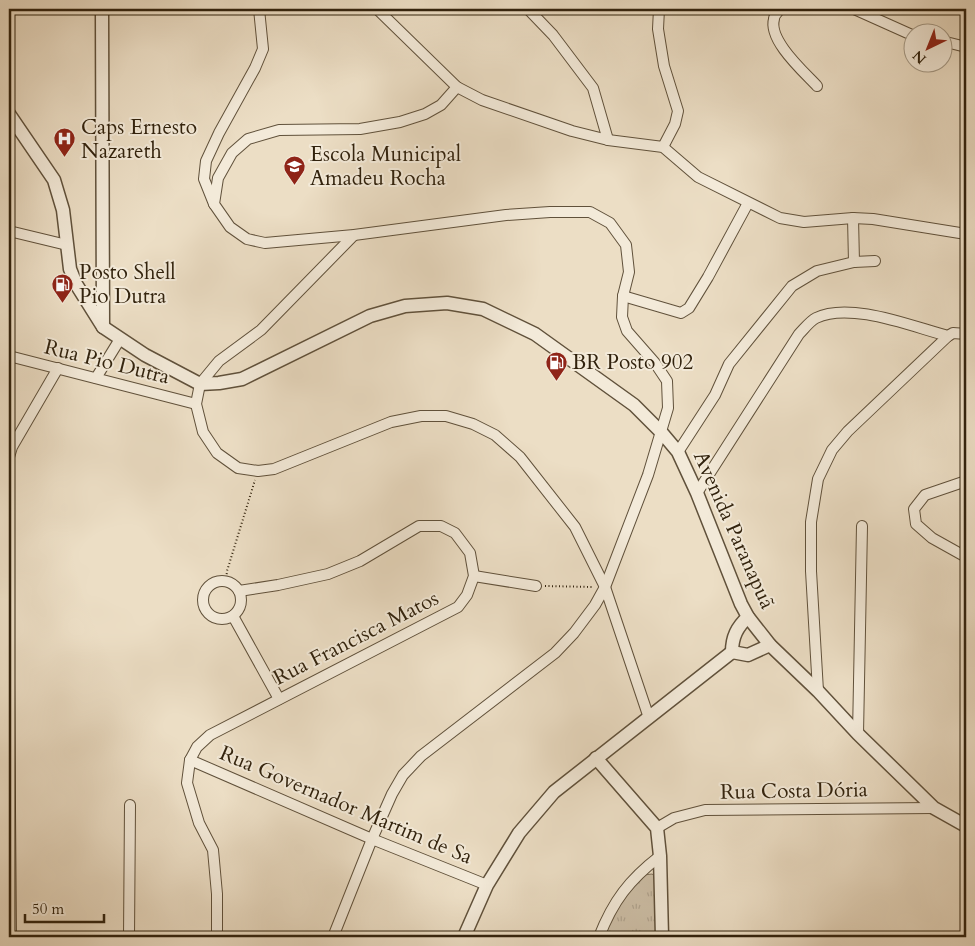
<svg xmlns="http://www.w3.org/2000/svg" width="975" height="946" font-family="Cardo,serif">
  <defs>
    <pattern id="park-tufts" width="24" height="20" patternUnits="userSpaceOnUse" patternTransform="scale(1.25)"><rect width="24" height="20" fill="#ccbea6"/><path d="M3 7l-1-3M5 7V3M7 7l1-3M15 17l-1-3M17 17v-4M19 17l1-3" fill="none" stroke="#b0a38e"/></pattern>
  </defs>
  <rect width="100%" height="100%" fill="#ecdec5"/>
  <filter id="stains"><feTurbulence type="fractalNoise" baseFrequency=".004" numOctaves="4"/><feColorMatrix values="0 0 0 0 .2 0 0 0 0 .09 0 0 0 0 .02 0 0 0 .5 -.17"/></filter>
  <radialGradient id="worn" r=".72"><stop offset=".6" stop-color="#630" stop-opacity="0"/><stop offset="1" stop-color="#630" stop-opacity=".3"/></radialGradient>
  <path fill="url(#park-tufts)" stroke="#7e705a" d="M652 874 655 876 657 937H601C609 913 628 894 644 875Z"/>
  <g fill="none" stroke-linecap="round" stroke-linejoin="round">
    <defs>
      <g id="minor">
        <path d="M377 9 457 87 482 100 572 131 608 140 663 147 698 177 780 218 804 222 853 218 873 219 966 234"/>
        <path d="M528 9 553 35 593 88 608 140"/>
        <path d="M659 9 658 29 664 66 678 111 675 124 663 147"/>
        <path d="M780 9C778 12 774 15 774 19 768 40 803 71 817 86"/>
        <path d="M854 9 912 35"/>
        <path d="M942 41 966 47"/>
        <path d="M214 204 204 179 206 161 219 133 255 68 263 49 259 9"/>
        <path d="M853 218 854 262"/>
        <path d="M9 231 67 245"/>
        <path d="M354 235 261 330 219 361 200 384 196 404 203 432 217 453 238 468 258 471 274 469 391 422 421 416H446L473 424 495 435 520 457 575 527 605 587 649 718"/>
        <path d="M623 296 681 313 689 308 708 277 748 203"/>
        <path d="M9 356 196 404"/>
        <path d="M96 378 120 339"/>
        <path d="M678 452 715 395 729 364 792 286 817 271 854 262 875 261"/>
        <path d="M9 457 12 447 58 368"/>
        <path d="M966 481 925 495 914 509 916 524 932 538 966 557"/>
        <path d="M697 493 799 334C804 329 810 321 816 318 850 301 913 327 948 336"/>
        <path d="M474 576 536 586"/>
        <circle cx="222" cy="600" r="19"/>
        <path d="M233 616 279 699"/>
        <path d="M9 681 11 937"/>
        <path d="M818 691 811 571V522L818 479 832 450 848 431 948 336 953 333 966 334"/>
        <path d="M858 734 862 526"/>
        <path d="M190 760 372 839 487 885"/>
        <path d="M657 828 674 818 705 810 934 808"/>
        <path d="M129 937 130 805"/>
        <path d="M217 937V894L213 850 199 823 187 783 190 760 197 747 210 735 458 607 467 595 474 576 470 553 455 533 441 526H419L360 561 328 574 278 585 239 591"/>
        <path d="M333 937 372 839 392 794 403 775 421 756 555 653 574 633 595 605 605 587 648 475 668 408 667 381 655 363 627 331 622 317 623 296 629 272 626 245 610 223 590 212H550L506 215 354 235 265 243 247 239 230 227 214 204 218 178 232 153 248 139 279 130 360 129 400 122 425 114 441 105 457 87"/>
        <path d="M599 937C613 901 629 880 660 856"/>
      </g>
      <g id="tertiary">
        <path d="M102 9 103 327"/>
        <path d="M9 114 54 180 63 210 70 269 76 284 103 327 145 355 200 384 219 383 242 379 370 316 405 306 447 303 483 309 535 334 634 405 662 433 678 452 697 493 741 604 748 617 770 645 818 691 858 734 934 808 966 826"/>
        <path d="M732 652C732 637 737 627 748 617"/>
        <path d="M732 652 748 655 770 645"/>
        <path d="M596 758 657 828 660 856 662 937"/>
        <path d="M464 937 487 885 519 833 554 792 732 652"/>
      </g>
    </defs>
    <use href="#minor" stroke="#60513b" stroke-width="12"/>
    <use href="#tertiary" stroke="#60513b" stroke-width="15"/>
    <g stroke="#31220d" stroke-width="2" stroke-dasharray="1 2.5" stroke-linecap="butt">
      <path d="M226 581 227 571 255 480"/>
      <path d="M545 586 593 587"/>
    </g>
    <use href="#minor" stroke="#f3ead9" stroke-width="10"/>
    <use href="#tertiary" stroke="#f3ead9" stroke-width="12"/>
  </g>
  <defs>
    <symbol id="hospital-pin" viewBox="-11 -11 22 30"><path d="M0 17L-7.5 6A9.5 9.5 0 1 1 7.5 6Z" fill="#8f2418" stroke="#f3ead9"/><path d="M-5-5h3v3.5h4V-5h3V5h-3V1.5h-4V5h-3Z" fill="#fff"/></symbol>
    <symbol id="school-pin" viewBox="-11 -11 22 30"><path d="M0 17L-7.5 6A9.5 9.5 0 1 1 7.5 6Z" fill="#8f2418" stroke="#f3ead9"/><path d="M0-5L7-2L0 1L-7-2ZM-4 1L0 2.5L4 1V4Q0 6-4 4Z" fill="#fff"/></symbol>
    <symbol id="fuel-pin" viewBox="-11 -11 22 30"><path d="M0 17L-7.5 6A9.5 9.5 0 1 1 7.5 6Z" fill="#8f2418" stroke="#f3ead9"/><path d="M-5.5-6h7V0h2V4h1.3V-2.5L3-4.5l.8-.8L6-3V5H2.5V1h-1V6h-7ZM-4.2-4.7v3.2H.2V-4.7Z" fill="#fff"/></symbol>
  </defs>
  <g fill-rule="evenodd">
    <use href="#hospital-pin" x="52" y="126" width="25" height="34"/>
    <use href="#school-pin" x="282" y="154" width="25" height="34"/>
    <use href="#fuel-pin" x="50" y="272" width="25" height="34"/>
    <use href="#fuel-pin" x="544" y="350" width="25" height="34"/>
  </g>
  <g text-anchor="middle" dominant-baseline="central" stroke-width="4" stroke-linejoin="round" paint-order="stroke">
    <g font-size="21" fill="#31220d" stroke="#f3ead9" text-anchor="start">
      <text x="81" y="127">Caps Ernesto<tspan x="81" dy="24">Nazareth</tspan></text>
      <text x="310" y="154">Escola Municipal<tspan x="310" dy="24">Amadeu Rocha</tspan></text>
      <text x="79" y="272">Posto Shell<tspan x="79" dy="24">Pio Dutra</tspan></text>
      <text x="572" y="362">BR Posto 902</text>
    </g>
    <g font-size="21" fill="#31220d" stroke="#f3ead9">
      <text transform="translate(107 362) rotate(14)">Rua Pio Dutra</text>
      <text transform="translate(734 530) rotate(66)">Avenida Paranapuã</text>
      <text transform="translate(356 638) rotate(-27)">Rua Francisca Matos</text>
      <text transform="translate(794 791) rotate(-1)">Rua Costa Dória</text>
      <text transform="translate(346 805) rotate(23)">Rua Governador Martim de Sa</text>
    </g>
  </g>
  <rect width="975" height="946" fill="none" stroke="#ecdec5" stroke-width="30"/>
  <rect x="10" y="10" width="955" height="926" fill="none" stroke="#31220d" stroke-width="2.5"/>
  <rect x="15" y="15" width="945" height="916" fill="none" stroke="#31220d"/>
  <g transform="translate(928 48) rotate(223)"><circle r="24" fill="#f3ead9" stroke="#a59a87"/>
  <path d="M0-4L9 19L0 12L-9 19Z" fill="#8f2418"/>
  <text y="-8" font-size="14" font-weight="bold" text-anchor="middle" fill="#31220d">N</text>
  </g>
  <path d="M25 914v8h79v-8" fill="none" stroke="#31220d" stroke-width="2.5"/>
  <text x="32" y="914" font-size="15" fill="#31220d" stroke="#f3ead9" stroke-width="4" paint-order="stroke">50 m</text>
  <rect width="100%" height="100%" filter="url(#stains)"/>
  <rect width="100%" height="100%" fill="url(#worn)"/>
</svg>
